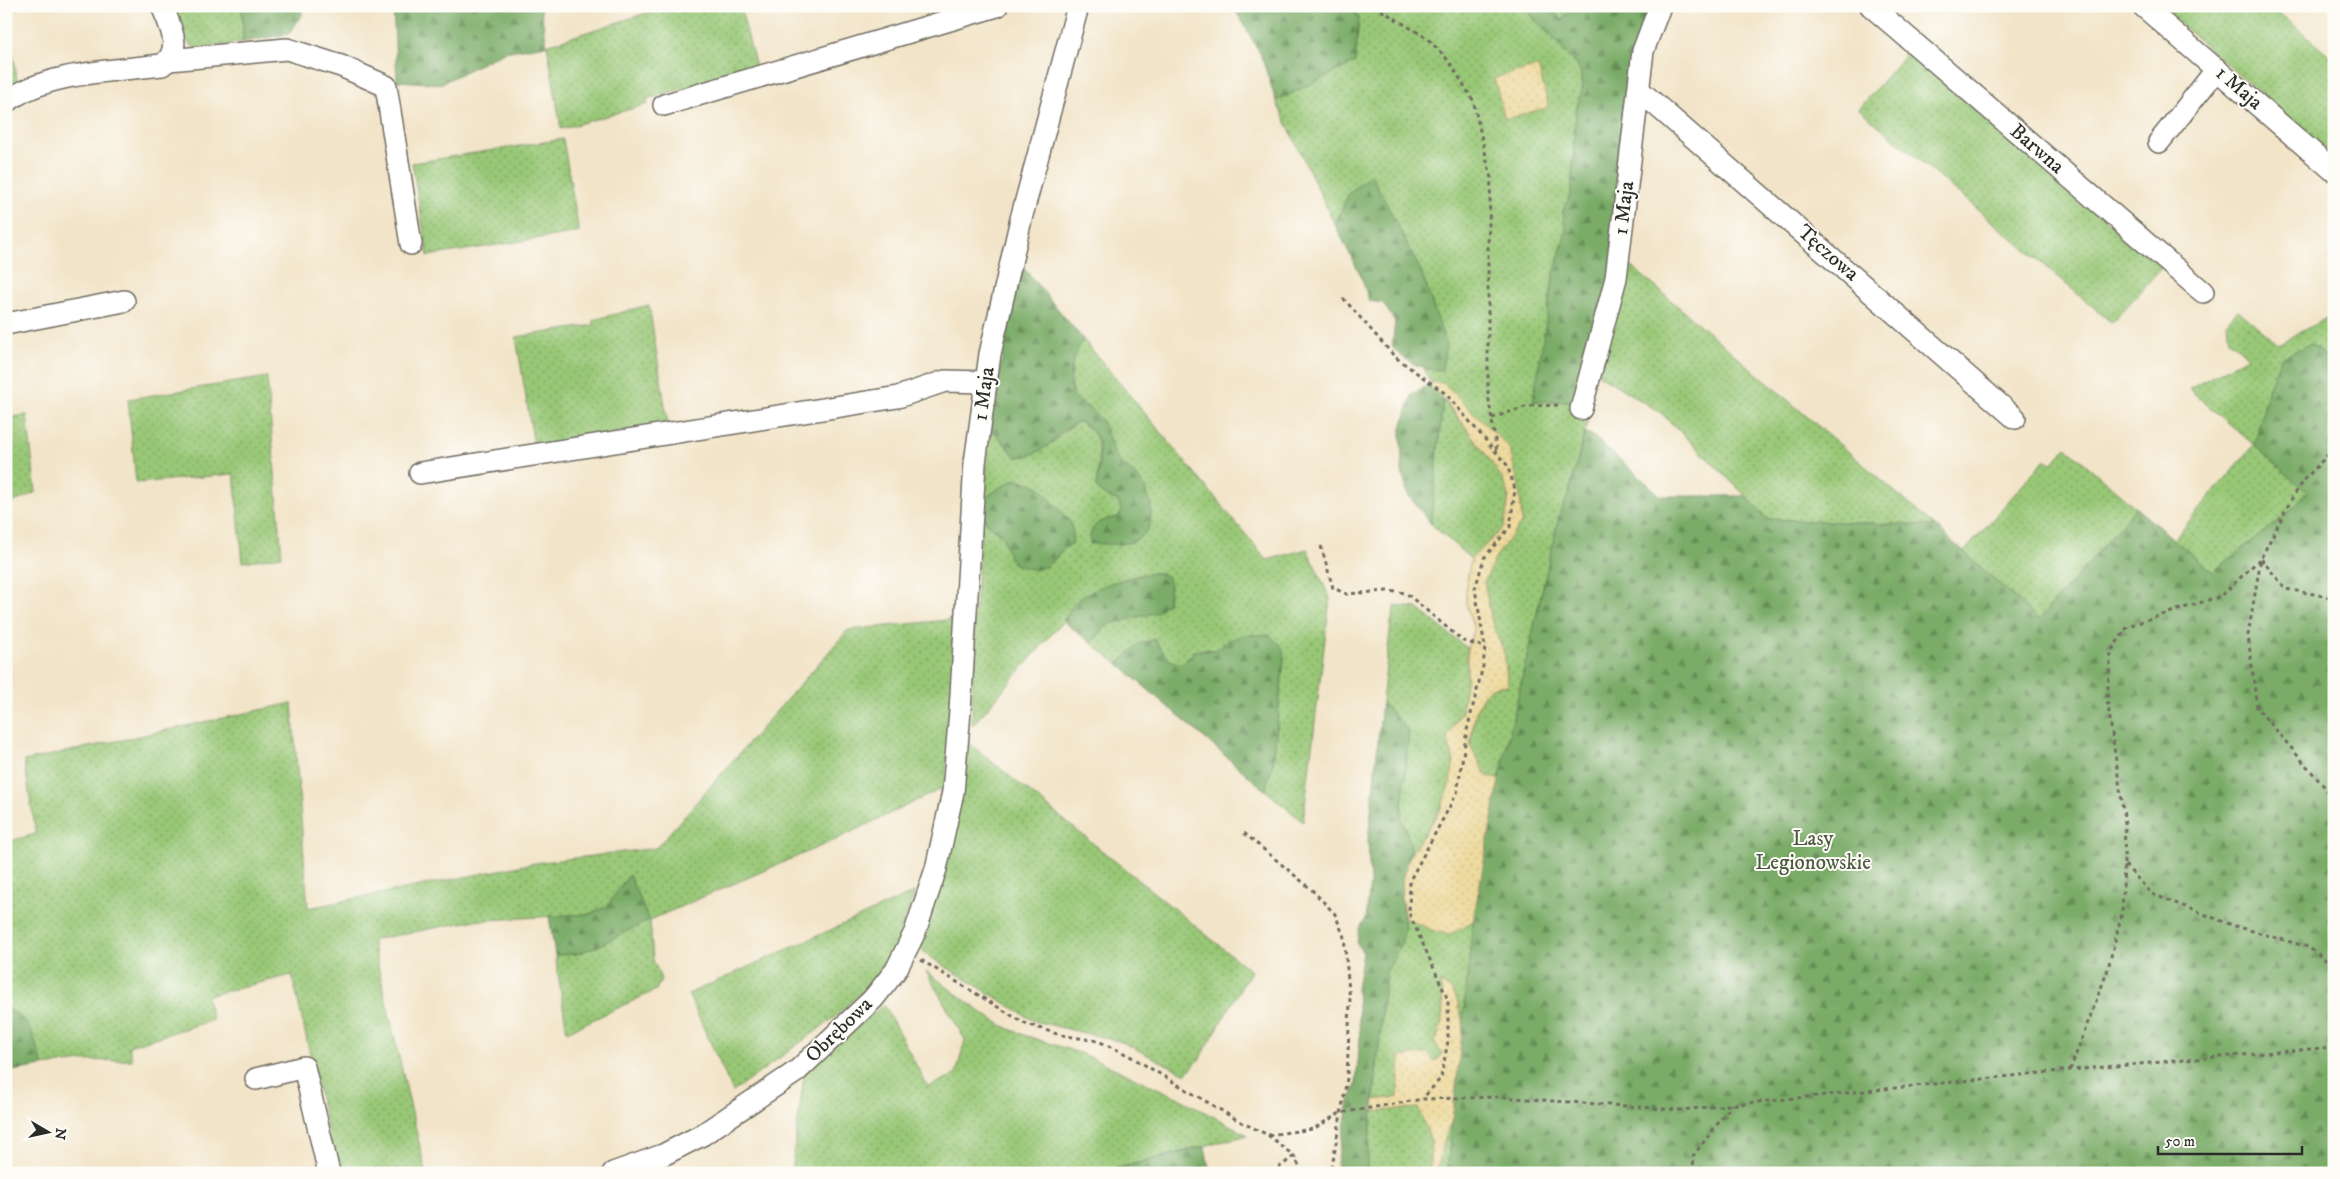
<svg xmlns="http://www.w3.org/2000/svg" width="2340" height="1179" font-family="'IM FELL DW Pica',serif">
  <defs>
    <pattern id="grass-dots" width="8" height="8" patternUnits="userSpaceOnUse" patternTransform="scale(1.25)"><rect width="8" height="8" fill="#98c776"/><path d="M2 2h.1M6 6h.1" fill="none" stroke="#7ca261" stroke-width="1.8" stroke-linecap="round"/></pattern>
    <pattern id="forest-firs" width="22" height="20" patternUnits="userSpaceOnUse" patternTransform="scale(1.25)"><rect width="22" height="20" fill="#7aac67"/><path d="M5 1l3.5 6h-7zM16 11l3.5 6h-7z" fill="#648c55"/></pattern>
    <pattern id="sand-dots" width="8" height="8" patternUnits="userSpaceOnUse" patternTransform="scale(1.25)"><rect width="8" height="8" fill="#eeda9e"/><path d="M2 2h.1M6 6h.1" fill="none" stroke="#cb8" stroke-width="1.8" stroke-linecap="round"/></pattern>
  </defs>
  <rect width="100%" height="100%" fill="#fdfcf7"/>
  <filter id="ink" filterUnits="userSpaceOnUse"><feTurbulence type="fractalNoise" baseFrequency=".02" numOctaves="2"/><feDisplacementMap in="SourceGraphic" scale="10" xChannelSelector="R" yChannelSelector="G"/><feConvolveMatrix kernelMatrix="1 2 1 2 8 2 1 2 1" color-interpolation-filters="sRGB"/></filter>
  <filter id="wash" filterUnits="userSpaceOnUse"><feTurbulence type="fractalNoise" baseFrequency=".0096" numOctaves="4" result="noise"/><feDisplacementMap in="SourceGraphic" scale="20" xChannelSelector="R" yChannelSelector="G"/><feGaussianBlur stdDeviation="1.12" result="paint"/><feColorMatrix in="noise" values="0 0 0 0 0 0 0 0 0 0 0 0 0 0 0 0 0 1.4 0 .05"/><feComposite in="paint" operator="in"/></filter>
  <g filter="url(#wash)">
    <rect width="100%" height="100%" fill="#f2e4c8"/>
    <g fill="url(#grass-dots)" stroke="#627950">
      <path d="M173 6H242L243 42 197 49 179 37Z"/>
      <path d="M668 6H740L756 67 647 99 648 104 561 129 547 45Z"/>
      <path d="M1349 6H1521L1552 37 1580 70 1583 86 1576 110 1571 195 1563 211 1566 231 1553 278 1534 401H1571L1577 415 1588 420 1568 496 1560 512 1499 780 1486 775 1470 745C1475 722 1476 681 1508 686L1504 652 1493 626 1484 582 1497 555 1522 522 1519 486 1444 383 1430 382 1424 369 1442 370 1349 193 1335 225 1276 101 1355 62 1359 18Z"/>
      <path d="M1548 6H1572L1562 20Z"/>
      <path d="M2159 6H2271L2334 59V156Z"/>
      <path d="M6 10 18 85 6 93Z"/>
      <path d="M1908 51 2162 267 2112 323 1859 109Z"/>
      <path d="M563 139 579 232 428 256 412 163Z"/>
      <path d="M1624 260 1935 526 1767 519 1746 496 1661 413 1598 374Z"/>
      <path d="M649 305 668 425 534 446 516 337 594 325 593 320Z"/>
      <path d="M2238 310 2278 344 2334 314V364L2310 344 2270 384 2264 409 2307 492 2287 514 2213 572 2173 540 2254 445 2189 389 2248 357 2229 340 2227 322Z"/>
      <path d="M1083 339 1267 560 1307 549 1330 598 1303 822 1265 790 1273 763 1284 658 1227 641 1217 650 1201 649 1181 664 1169 660 1154 639 1139 644 1118 664 1091 643 1107 625 1158 611 1168 603 1170 586 1166 576 1155 573 1139 575 1091 593 1077 601 1063 621 972 726 973 630 982 518 1003 537 1010 559 1018 566 1053 561 1065 547 1071 544 1040 487 1013 480 983 499 991 428 1016 457 1052 443 1074 423 1081 422 1094 433 1097 440 1099 457 1096 487 1108 497 1118 501 1122 511 1118 517 1099 523 1106 543 1120 544 1152 505 1137 477 1128 472 1117 459 1100 419 1090 408 1075 399 1071 388 1072 358Z"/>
      <path d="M267 377 282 556 243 562 234 474 136 483 128 399Z"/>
      <path d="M1443 399 1485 453 1502 478 1509 496 1504 527 1471 559 1431 524Z"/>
      <path d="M27 415 36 492 6 506V418Z"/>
      <path d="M2066 447 2136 508 2039 620 1964 552 2045 459 2052 464Z"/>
      <path d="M1395 606 1417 608 1467 648V677L1462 711 1447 737C1449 745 1453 753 1453 760 1457 791 1427 829 1411 853L1406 829 1401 819 1409 732 1382 702 1391 622Z"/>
      <path d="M957 619 945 787 835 840 650 920 653 960 661 979 656 990 567 1032 555 955 576 954 598 946 607 906 590 914 471 921 372 940 426 1173H337L292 975 206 996 213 1020 129 1046 132 1060 83 1061 43 1066 32 1033 6 1009V842L36 834 24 761 292 703 308 908 535 863 656 848 848 630Z"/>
      <path d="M965 740 1251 971 1199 1060 1186 1074 1122 1042 1034 1021 930 957 919 947Z"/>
      <path d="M915 892 890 960 872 982 835 1017 733 1092 688 994Z"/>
      <path d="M1405 918C1433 929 1445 939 1473 921L1463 1023C1458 1005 1458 992 1440 983 1443 1004 1445 1022 1435 1042L1442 1055 1398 1097 1374 1100 1386 972 1400 945Z"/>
      <path d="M926 971 982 1013 1005 1027 1024 1035 1083 1054 1177 1097 1248 1135 1097 1173H791L805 1069 884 1005 928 1087 956 1074 965 1040Z"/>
      <path d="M1418 1108 1431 1140 1430 1173H1366L1373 1111Z"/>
      <path d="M1452 1122 1447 1173H1436L1446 1135Z"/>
    </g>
    <g fill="url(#forest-firs)" stroke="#526c49">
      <path d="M242 6H301L302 15 289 34 243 42Z"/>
      <path d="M393 6H540L547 45 504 52 440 84 397 81Z"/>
      <path d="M1349 6 1359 18 1355 62 1276 101 1261 55 1233 6Z"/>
      <path d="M1521 6H1548L1562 20 1572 6H1654L1613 278 1586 379 1571 401H1533L1553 278 1566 231 1563 211 1571 194 1576 110 1583 86 1580 70 1552 37Z"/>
      <path d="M1371 174 1421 271 1446 344 1442 370C1420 369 1407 363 1392 347L1395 322 1383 303 1369 301 1361 276 1335 225 1349 193Z"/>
      <path d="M1021 265 1083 339C1075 354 1067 372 1071 390 1075 404 1092 407 1100 419 1109 431 1110 449 1118 460 1124 468 1132 471 1138 478 1153 495 1160 534 1131 542 1118 546 1103 543 1090 544 1089 523 1100 521 1118 517L1122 511 1118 501 1102 494 1096 487C1098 472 1104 444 1093 432 1090 428 1085 425 1081 422 1058 425 1051 457 1016 457L991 428 993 402Z"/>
      <path d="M2310 344 2334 364V1173H1447L1473 921 1499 780 1560 512 1568 496 1585 433 1592 435 1661 496H1746L1767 519 1935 526 2039 620 2136 508 2213 572 2287 514 2307 492 2254 445 2270 384 2281 358Z"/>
      <path d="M1429 385 1443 399 1431 524 1408 495 1402 472 1401 430 1412 394Z"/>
      <path d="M1013 480H1021L1040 487 1071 523 1073 534 1072 544 1065 547 1047 566 1036 570 1018 566 1010 559 1003 537 982 518 983 499Z"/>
      <path d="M1155 573 1167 576 1170 586 1167 603 1158 612 1107 625 1091 643 1063 621C1067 615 1072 606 1077 601 1094 586 1133 575 1155 573Z"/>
      <path d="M1244 635H1270L1282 647 1284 658 1273 763 1265 790 1118 664 1139 644 1154 639 1169 660 1181 664 1190 657 1193 651 1217 650 1227 641Z"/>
      <path d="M1382 702 1409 732 1401 819C1406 829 1411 842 1411 853 1411 866 1402 880 1401 895 1401 908 1406 920 1404 933 1401 947 1392 960 1386 972L1366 1173H1335L1349 1102 1356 1084 1360 1037 1357 988 1363 953 1357 944 1359 928 1366 919 1370 882 1368 841Z"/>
      <path d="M629 875 649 920 598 946 576 954 555 955 549 916 590 914 607 906Z"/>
      <path d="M6 1009C31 1016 36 1044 43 1066L6 1072Z"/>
      <path d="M1205 1147 1210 1173H1097L1204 1147Z"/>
    </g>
    <g fill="url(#sand-dots)" stroke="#8c8264">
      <path d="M1538 66 1549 107 1505 119 1494 78Z"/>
      <path d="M1430 382 1444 383 1509 447 1519 486 1522 522 1497 555 1484 582 1493 626 1504 652 1508 686C1476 681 1474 722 1470 745L1486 775 1499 780 1473 921 1449 935 1432 930 1405 918 1401 896 1403 876 1411 853 1440 811 1450 783 1454 761 1447 737 1462 711 1467 677V648L1474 630 1466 603V585L1471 559 1504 527 1509 497 1502 478 1485 453 1447 403 1429 385Z"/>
      <path d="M1440 983 1451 989 1457 1000 1463 1023 1452 1122 1446 1135 1436 1173H1430L1431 1140 1418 1108 1373 1111 1374 1100 1398 1097 1400 1057 1428 1053 1435 1062 1442 1055 1435 1042C1445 1022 1444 1004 1440 983Z"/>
    </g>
  </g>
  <g filter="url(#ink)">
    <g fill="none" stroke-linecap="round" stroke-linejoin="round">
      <defs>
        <g id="minor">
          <path d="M1871 6 2203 292"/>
          <path d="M2143 6 2334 171"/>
          <path d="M169 60 287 49 341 66 386 86 411 244"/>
          <path d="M1639 90 2015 418"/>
          <path d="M6 102C45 72 114 71 162 65 184 50 170 26 162 6"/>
          <path d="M664 105 997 6"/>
          <path d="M2159 142 2217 69"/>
          <path d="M6 324 124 301"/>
          <path d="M1581 409 1616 278 1643 51 1660 6"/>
          <path d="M420 473 898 397 945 381 986 382"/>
          <path d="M256 1079 304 1067 329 1173"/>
          <path d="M613 1173 663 1155 702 1135 797 1071 873 999 896 970 915 932 936 869 953 792 960 711 975 463 990 354 1021 219 1078 6"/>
        </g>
      </defs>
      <use href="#minor" stroke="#716c62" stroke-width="24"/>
      <g stroke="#716c62" stroke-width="3" stroke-dasharray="4 4" stroke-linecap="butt">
        <path d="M1374 6 1427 38 1449 61 1473 100 1491 178 1488 246V394L1497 453"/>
        <path d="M1343 298 1395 357 1446 394 1507 465 1515 489 1510 527 1484 558 1475 589 1485 647 1483 666 1467 730 1457 793 1410 880 1409 913 1448 1000V1041L1441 1078 1423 1098"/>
        <path d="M1492 418 1528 406 1562 405"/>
        <path d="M2334 448 2306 478 2292 498 2261 558 2248 635 2257 708 2334 798"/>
        <path d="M1321 546 1333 588 1347 594 1387 591 1406 593 1463 641 1485 647"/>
        <path d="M2261 559 2286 589 2334 598"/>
        <path d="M1244 833 1311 889 1335 914 1344 937 1350 1001 1347 1078 1331 1173"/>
        <path d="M2124 864 2125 823 2107 699 2111 651 2128 626 2221 596 2261 558"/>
        <path d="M921 960 1024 1023 1060 1035 1098 1041 1128 1055 1239 1121 1268 1135 1313 1129 1340 1113 1423 1099 1500 1097 1680 1110 2070 1070 2334 1047"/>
        <path d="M2070 1070 2107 972 2122 913 2124 864 2152 894 2232 925 2308 947 2334 966"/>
        <path d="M1268 1135 1294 1156 1303 1173"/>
        <path d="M1272 1173 1294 1156"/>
        <path d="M1694 1173 1693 1156 1732 1105"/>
      </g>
      <use href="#minor" stroke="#fff" stroke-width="21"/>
    </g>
  </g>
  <g text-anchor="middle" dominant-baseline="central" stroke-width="4" stroke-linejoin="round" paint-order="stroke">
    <g font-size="21" fill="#2b2b2b" stroke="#fdfcf7">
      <text transform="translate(2239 88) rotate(41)">1 Maja</text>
      <text transform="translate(2037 149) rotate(41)">Barwna</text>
      <text transform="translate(1624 208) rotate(-83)">1 Maja</text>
      <text transform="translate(1828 253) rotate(41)">Tęczowa</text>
      <text transform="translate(984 394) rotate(-82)">1 Maja</text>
      <text transform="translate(839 1030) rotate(-44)">Obrębowa</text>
    </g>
    <g font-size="21" fill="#4c5a42" stroke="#fdfcf7">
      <text x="1813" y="839">Lasy<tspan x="1813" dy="24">Legionowskie</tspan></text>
    </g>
  </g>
  <rect width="2340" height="1179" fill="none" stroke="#fdfcf7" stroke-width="25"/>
  <g transform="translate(48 1132) rotate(99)" stroke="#fdfcf7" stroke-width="4" paint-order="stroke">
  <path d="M0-4L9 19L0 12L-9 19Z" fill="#2b2b2b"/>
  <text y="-8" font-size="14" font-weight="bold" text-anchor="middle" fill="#2b2b2b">N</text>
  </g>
  <path d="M2158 1146v8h144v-8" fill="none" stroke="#2b2b2b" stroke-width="2.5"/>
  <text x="2165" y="1146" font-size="15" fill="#2b2b2b" stroke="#fdfcf7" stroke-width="4" paint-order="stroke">50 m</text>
</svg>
